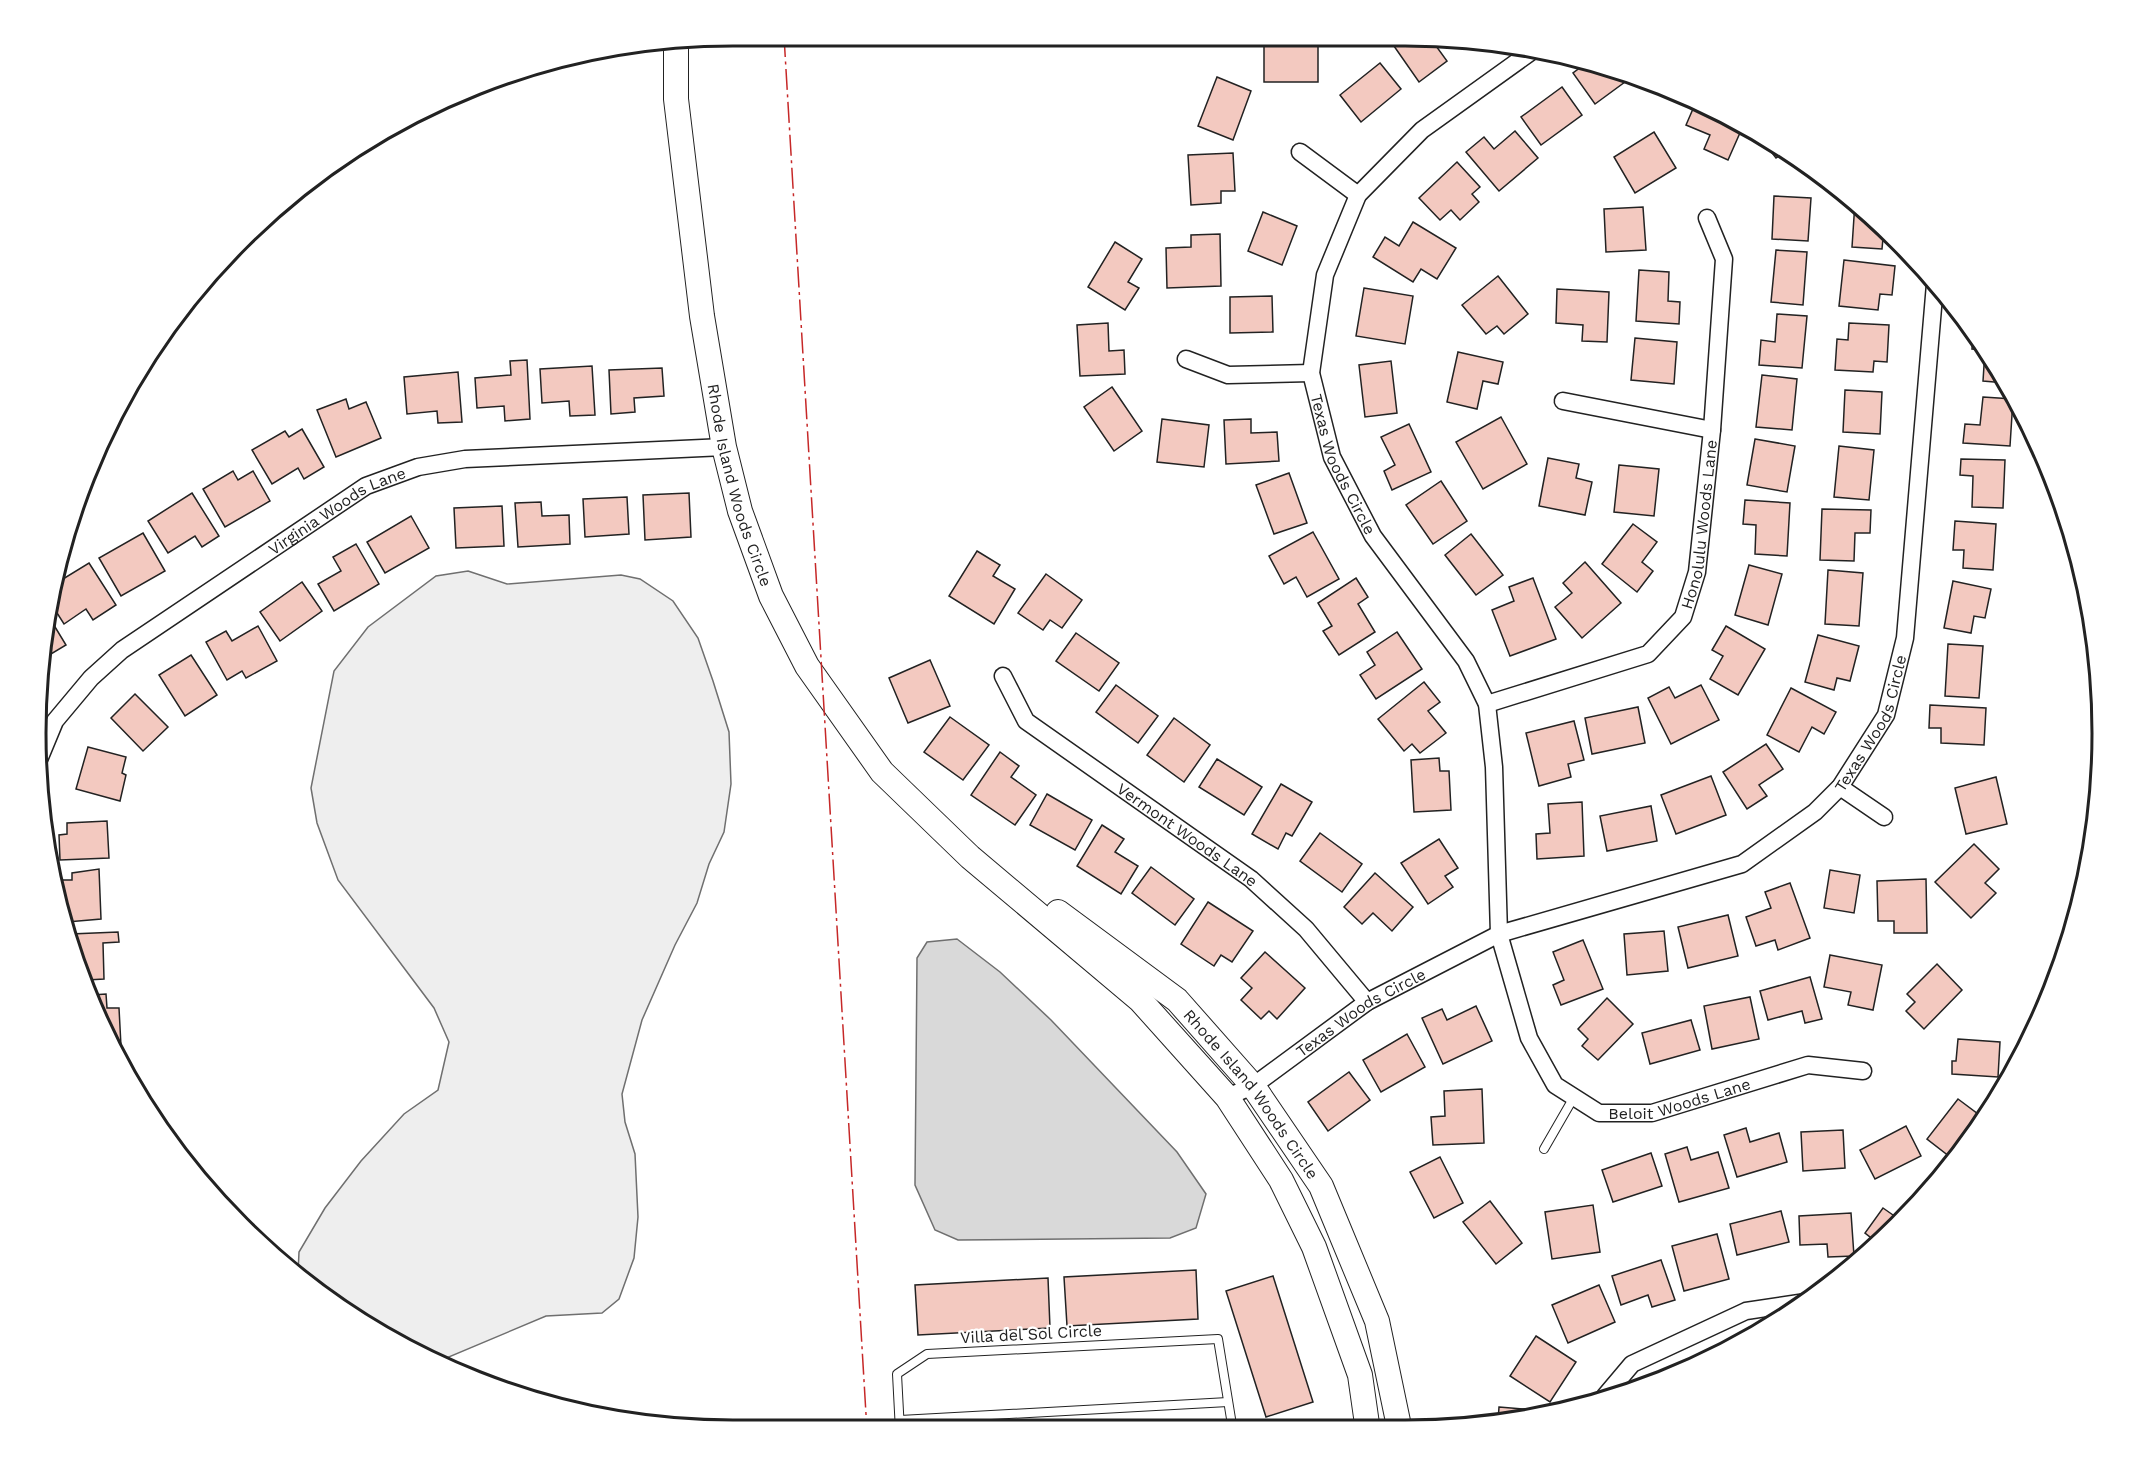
<svg xmlns="http://www.w3.org/2000/svg" width="2139" height="1467" font-family="'Work Sans',sans-serif">
  <rect width="100%" height="100%" fill="#fff"/>
  <path fill="#eee" stroke="#6f6f6f" stroke-width="1.5" d="M468 571 507 584 621 575 640 579 673 601 698 638 713 681 729 732 731 784 724 832 709 864 697 903 675 945 642 1020 622 1094 625 1122 635 1154 638 1217 634 1258 619 1299 602 1313 546 1316 437 1362 346 1313 298 1274 299 1252 325 1208 361 1161 404 1114 438 1090 449 1042 434 1008 338 880 317 823 311 788 334 671 368 627 436 576Z"/>
  <path fill="#d9d9d9" stroke="#6f6f6f" stroke-width="1.5" d="M957 939 1000 972 1051 1020 1177 1152 1206 1194 1196 1228 1170 1238 958 1240 935 1230 915 1185 917 958 927 942Z"/>
  <g fill="#f3c9c0" stroke="#222" stroke-width="1.5">
    <path d="M1290 36H1318V82H1264V38Z"/>
    <path d="M1387 36 1431 39 1447 61 1419 82Z"/>
    <path d="M1380 63 1401 89 1361 122 1340 95Z"/>
    <path d="M1585 64 1629 79 1595 104 1573 73Z"/>
    <path d="M1217 77 1251 91 1233 140 1198 126Z"/>
    <path d="M1562 87 1582 115 1541 145 1521 117Z"/>
    <path d="M1696 102 1714 108 1743 126 1728 160 1704 149 1710 135 1686 125Z"/>
    <path d="M1515 131 1538 158 1499 191 1466 152 1484 137 1494 149Z"/>
    <path d="M1654 132 1676 168 1635 193 1614 157Z"/>
    <path d="M1759 136 1785 152 1776 158Z"/>
    <path d="M1233 153 1235 191H1221V203L1191 205 1188 155Z"/>
    <path d="M1457 162 1480 187 1472 194 1479 202 1460 220 1451 210 1440 220 1419 198Z"/>
    <path d="M1774 196 1811 198 1808 241 1772 239Z"/>
    <path d="M1855 202 1884 227 1882 249 1852 247Z"/>
    <path d="M1643 207 1646 250 1606 252 1604 209Z"/>
    <path d="M1263 212 1297 226 1282 265 1248 251Z"/>
    <path d="M1413 222 1456 248 1437 279 1421 269 1413 282 1373 257 1385 237 1399 246Z"/>
    <path d="M1220 234 1221 286 1167 288 1166 248 1191 247V235Z"/>
    <path d="M1115 242 1142 259 1128 282 1139 288 1125 310 1088 287Z"/>
    <path d="M1776 250 1807 252 1803 305 1771 302Z"/>
    <path d="M1844 260 1895 266 1892 295 1880 294 1878 310 1839 306Z"/>
    <path d="M1639 270 1669 272 1668 301 1680 302 1679 324 1636 321Z"/>
    <path d="M1498 276 1528 314 1504 334 1497 326 1486 334 1462 305Z"/>
    <path d="M1364 288 1413 296 1405 344 1356 336Z"/>
    <path d="M1557 289 1609 292 1607 342 1582 341 1583 325 1556 323Z"/>
    <path d="M1272 296 1273 332 1230 333V297Z"/>
    <path d="M1777 314 1807 316 1802 368 1759 365 1761 340 1775 342Z"/>
    <path d="M1108 323 1109 351 1124 350 1125 374 1080 376 1077 325Z"/>
    <path d="M1849 323 1889 325 1887 362 1874 361 1873 372 1835 370 1837 339 1848 340Z"/>
    <path d="M1973 333 1986 346 2005 383 1983 381 1985 350 1972 349Z"/>
    <path d="M1635 338 1677 342 1674 384 1631 380Z"/>
    <path d="M1458 352 1503 362 1498 384 1483 381 1477 409 1447 402Z"/>
    <path d="M527 360 530 419 505 421 504 406 477 408 475 378 511 375 510 361Z"/>
    <path d="M1391 361 1397 413 1365 417 1359 365Z"/>
    <path d="M592 366 595 415 570 416 569 401 542 403 540 369Z"/>
    <path d="M662 368 664 396 634 398 635 412 611 414 609 370Z"/>
    <path d="M458 372 462 422 438 423 437 411 407 414 404 377Z"/>
    <path d="M1762 375 1797 379 1792 430 1756 427Z"/>
    <path d="M1112 387 1142 431 1114 451 1084 407Z"/>
    <path d="M1845 390 1882 392 1880 434 1843 432Z"/>
    <path d="M1983 397 2013 399 2010 446 1963 443 1965 424 1980 425Z"/>
    <path d="M346 399 349 409 366 402 381 438 336 457 317 410Z"/>
    <path d="M1501 417 1527 464 1483 489 1456 442Z"/>
    <path d="M1162 419 1209 425 1204 467 1157 462Z"/>
    <path d="M1251 419V433L1277 432 1279 461 1226 464 1224 420Z"/>
    <path d="M1409 424 1431 472 1392 490 1384 471 1395 465 1381 437Z"/>
    <path d="M302 429 324 467 304 479 298 468 272 484 252 450 285 431 289 437Z"/>
    <path d="M1755 439 1795 446 1787 492 1747 485Z"/>
    <path d="M1839 446 1874 450 1869 500 1834 497Z"/>
    <path d="M1548 458 1579 464 1576 478 1592 482 1585 515 1539 506Z"/>
    <path d="M1961 459 2005 460 2003 508 1972 507 1973 476 1960 475Z"/>
    <path d="M1619 465 1659 469 1654 516 1614 512Z"/>
    <path d="M233 471 238 480 253 471 270 501 225 527 203 489Z"/>
    <path d="M1289 473 1307 523 1274 534 1256 485Z"/>
    <path d="M1441 481 1467 521 1433 544 1406 505Z"/>
    <path d="M192 493 219 536 202 547 195 536 168 553 148 521Z"/>
    <path d="M689 493 691 537 645 540 643 495Z"/>
    <path d="M627 497 629 534 585 537 583 499Z"/>
    <path d="M1745 500 1790 503 1787 556 1755 554 1756 525 1743 524Z"/>
    <path d="M541 502 542 516 569 515 570 544 518 547 515 503Z"/>
    <path d="M502 506 504 546 456 548 454 508Z"/>
    <path d="M1822 509 1871 510 1870 533H1855L1854 561 1820 560Z"/>
    <path d="M411 516 429 548 385 573 367 542Z"/>
    <path d="M1955 521 1996 524 1993 570 1963 568 1964 550H1953Z"/>
    <path d="M1633 524 1657 542 1642 562 1653 571 1637 592 1602 564Z"/>
    <path d="M1313 532 1339 579 1307 597 1296 577 1284 584 1269 556Z"/>
    <path d="M143 533 165 571 121 596 99 558Z"/>
    <path d="M1471 534 1503 575 1476 595 1445 555Z"/>
    <path d="M356 544 379 584 334 611 318 584 341 571 333 557Z"/>
    <path d="M977 551 1000 565 993 576 1015 589 994 624 949 596Z"/>
    <path d="M1585 562 1621 603 1582 638 1555 607 1572 593 1563 583Z"/>
    <path d="M89 563 116 605 93 620 86 609 64 624 52 605 58 582Z"/>
    <path d="M1749 565 1782 574 1768 625 1735 615Z"/>
    <path d="M1828 570 1863 573 1859 626 1825 624Z"/>
    <path d="M1046 574 1082 600 1062 628 1050 620 1043 630 1018 613Z"/>
    <path d="M1356 578 1368 597 1358 604 1375 632 1339 655 1323 631 1332 626 1318 603Z"/>
    <path d="M1533 578 1556 639 1510 656 1492 610 1514 601 1509 587Z"/>
    <path d="M1953 581 1991 589 1985 618 1974 616 1971 633 1944 628Z"/>
    <path d="M302 582 322 611 280 641 260 612Z"/>
    <path d="M49 617 66 645 46 657 42 650V643Z"/>
    <path d="M258 626 277 661 246 678 242 671 227 680 206 642 226 631 232 641Z"/>
    <path d="M1726 626 1765 649 1738 695 1710 679 1723 656 1712 650Z"/>
    <path d="M1397 632 1422 669 1376 699 1360 675 1375 665 1367 652Z"/>
    <path d="M1076 633 1119 663 1099 691 1056 661Z"/>
    <path d="M1818 635 1859 646 1850 681 1837 678 1834 690 1805 682Z"/>
    <path d="M1948 644 1983 646 1979 698 1945 696Z"/>
    <path d="M191 655 217 695 185 716 159 675Z"/>
    <path d="M930 660 950 706 908 723 889 678Z"/>
    <path d="M1424 682 1440 702 1428 711 1446 733 1420 753 1412 744 1404 751 1378 719Z"/>
    <path d="M1116 685 1158 716 1138 743 1096 712Z"/>
    <path d="M1701 685 1719 720 1671 744 1648 698 1669 687 1675 698Z"/>
    <path d="M1791 688 1836 712 1824 734 1812 727 1799 752 1767 735Z"/>
    <path d="M135 694 168 727 143 751 111 718Z"/>
    <path d="M1930 705 1986 708 1984 745 1941 743V728H1929Z"/>
    <path d="M1638 707 1645 743 1592 754 1585 718Z"/>
    <path d="M950 717 989 745 963 780 924 752Z"/>
    <path d="M1174 718 1210 745 1184 782 1147 755Z"/>
    <path d="M1574 721 1584 760 1568 764 1571 777 1539 786 1526 733Z"/>
    <path d="M1766 744 1783 769 1759 785 1767 796 1747 809 1723 772Z"/>
    <path d="M88 747 126 757 122 773 126 775 120 801 76 789Z"/>
    <path d="M1000 752 1019 766 1011 777 1036 795 1015 825 971 795Z"/>
    <path d="M1439 758 1440 771H1449L1451 810 1414 812 1411 760Z"/>
    <path d="M1217 759 1262 787 1244 815 1199 787Z"/>
    <path d="M1711 776 1726 815 1676 834 1661 795Z"/>
    <path d="M1996 777 2007 824 1966 834 1955 788Z"/>
    <path d="M1281 784 1312 802 1292 836 1286 833 1278 849 1252 834Z"/>
    <path d="M1047 794 1092 820 1075 850 1030 825Z"/>
    <path d="M1582 802 1584 856 1537 859 1536 834 1550 833 1548 804Z"/>
    <path d="M1651 806 1657 841 1607 851 1600 816Z"/>
    <path d="M107 821 109 858 60 860 59 835 67 834V823Z"/>
    <path d="M1102 825 1124 839 1115 852 1138 866 1121 894 1077 866Z"/>
    <path d="M1320 833 1362 864 1342 892 1300 861Z"/>
    <path d="M1439 839 1458 868 1445 876 1453 887 1428 904 1401 863Z"/>
    <path d="M1974 844 1999 869 1985 883 1996 893 1971 918 1935 882Z"/>
    <path d="M1151 867 1194 899 1175 925 1132 893Z"/>
    <path d="M99 869 101 919 67 922 58 893 57 880H72V873Z"/>
    <path d="M1830 870 1860 875 1854 913 1824 908Z"/>
    <path d="M1375 873 1413 907 1392 931 1373 913 1362 924 1344 907Z"/>
    <path d="M1926 879 1927 933H1894V921H1878L1877 881Z"/>
    <path d="M1790 883 1810 938 1778 950 1775 940 1756 946 1746 917 1771 908 1765 892Z"/>
    <path d="M1208 902 1253 931 1232 962 1221 955 1214 966 1181 944Z"/>
    <path d="M1728 915 1738 956 1688 968 1678 927Z"/>
    <path d="M1664 931 1668 971 1627 975 1624 934Z"/>
    <path d="M118 932 119 942 103 943 104 979 87 980 71 934Z"/>
    <path d="M1583 940 1603 989 1561 1005 1553 985 1564 980 1553 952Z"/>
    <path d="M1265 952 1305 988 1277 1019 1269 1011 1261 1019 1241 1000 1252 988 1241 978Z"/>
    <path d="M1830 955 1882 965 1873 1010 1848 1005 1851 992 1824 987Z"/>
    <path d="M1937 964 1962 990 1924 1029 1906 1011 1915 1002 1907 994Z"/>
    <path d="M1810 977 1822 1019 1805 1023 1802 1011 1768 1020 1760 991Z"/>
    <path d="M106 994 107 1008H119L121 1046H110L108 1042 92 995Z"/>
    <path d="M1750 997 1759 1039 1712 1049 1704 1006Z"/>
    <path d="M1607 998 1633 1024 1598 1060 1582 1046 1588 1039 1578 1029Z"/>
    <path d="M1476 1006 1492 1041 1443 1064 1422 1018 1442 1009 1447 1020Z"/>
    <path d="M1691 1020 1700 1050 1650 1064 1642 1033Z"/>
    <path d="M1407 1034 1425 1067 1381 1092 1363 1060Z"/>
    <path d="M1958 1039 2000 1042 1998 1077 1952 1074V1061H1956Z"/>
    <path d="M1349 1072 1370 1100 1328 1131 1308 1102Z"/>
    <path d="M1482 1089 1484 1143 1433 1145 1431 1117 1445 1116 1444 1091Z"/>
    <path d="M1958 1099 1986 1120 1954 1160 1927 1139Z"/>
    <path d="M1906 1126 1921 1156 1875 1179 1860 1150Z"/>
    <path d="M1746 1128 1750 1142 1779 1133 1787 1162 1737 1177 1724 1135Z"/>
    <path d="M1843 1130 1845 1168 1803 1171 1801 1132Z"/>
    <path d="M1687 1147 1691 1160 1718 1152 1729 1188 1679 1202 1665 1154Z"/>
    <path d="M1651 1153 1662 1186 1613 1202 1602 1170Z"/>
    <path d="M1440 1157 1463 1203 1434 1218 1410 1172Z"/>
    <path d="M1490 1201 1522 1243 1496 1264 1463 1222Z"/>
    <path d="M1593 1205 1600 1252 1552 1259 1545 1212Z"/>
    <path d="M1883 1208 1903 1222 1879 1244 1865 1233Z"/>
    <path d="M1781 1211 1789 1242 1737 1255 1730 1224Z"/>
    <path d="M1851 1213 1854 1256 1828 1257 1827 1244 1800 1245 1799 1216Z"/>
    <path d="M1717 1234 1729 1279 1684 1291 1672 1246Z"/>
    <path d="M1661 1260 1675 1300 1652 1307 1648 1295 1621 1305 1612 1276Z"/>
    <path d="M1196 1270 1198 1319 1067 1326 1064 1277Z"/>
    <path d="M1273 1276 1313 1402 1266 1417 1226 1291Z"/>
    <path d="M1048 1278 1050 1328 918 1335 915 1285Z"/>
    <path d="M1599 1285 1615 1322 1568 1343 1552 1305Z"/>
    <path d="M1536 1336 1576 1362 1550 1402 1510 1376Z"/>
    <path d="M1499 1407 1546 1411 1545 1416 1498 1422Z"/>
    <path d="M1320 1427V1431H1271V1430Z"/>
  </g>
  <g fill="none" stroke-linecap="round" stroke-linejoin="round">
    <defs>
      <g id="lane">
        <path d="M1544 1149 1574 1097"/>
        <path d="M900 1420 1228 1402"/>
        <path d="M900 1431 897 1374 927 1354 1218 1339 1233 1431"/>
      </g>
      <g id="street">
        <path id="s1" d="M1535 49 1422 130 1358 195 1325 275 1311 373 1332 457 1373 536 1466 661 1487 704 1494 767 1499 934 1529 1038 1555 1085 1599 1113H1652L1808 1065 1863 1071"/>
        <path d="M1300 152 1358 195"/>
        <path d="M1186 359 1228 375 1311 373"/>
        <path d="M1563 401 1712 430"/>
        <path id="s2" d="M1003 676 1026 721 1251 879 1306 929 1367 1002"/>
        <path id="s3" d="M1487 704 1648 654 1683 617 1697 572 1712 430 1724 259 1707 218"/>
        <path id="s4" d="M38 762 55 721 91 678 122 650 366 486 418 467 465 459 724 447"/>
        <path d="M1840 787 1884 817"/>
        <path id="s5" d="M1227 1097 1253 1086 1367 1002 1499 934 1742 864 1815 812 1840 787 1886 715 1905 638 1935 284"/>
        <path d="M1605 1396 1632 1364 1746 1311 1806 1302"/>
      </g>
      <g id="secondary">
        <path id="s6" d="M676 44V99L702 316 724 447 740 511 771 596 807 666 882 772 970 857 1140 1000 1227 1097 1281 1180 1314 1247 1360 1375 1368 1431"/>
        <path id="s7" d="M1058 912 1177 1000 1253 1086 1321 1186 1377 1321 1400 1431"/>
      </g>
    </defs>
    <use href="#lane" stroke="#222" stroke-width="10"/>
    <use href="#street" stroke="#222" stroke-width="19"/>
    <use href="#secondary" stroke="#222" stroke-width="26"/>
    <use href="#lane" stroke="#fff" stroke-width="8"/>
    <use href="#street" stroke="#fff" stroke-width="16"/>
    <use href="#secondary" stroke="#fff" stroke-width="24"/>
    <path stroke="#c62828" stroke-width="1.5" stroke-dasharray="21 4.5 3 4.5" stroke-linecap="butt" d="M784 36 867 1431"/>
  </g>
  <g text-anchor="middle" dominant-baseline="central" stroke-width="4.5" stroke-linejoin="round" paint-order="stroke">
    <g font-size="16" fill="#222" stroke="#fff">
      <text stroke="none"><textPath href="#s1" startOffset="513">Texas Woods Circle</textPath></text>
      <text stroke="none"><textPath href="#s6" startOffset="447">Rhode Island Woods Circle</textPath></text>
      <text stroke="none"><textPath href="#s4" startOffset="399">Virginia Woods Lane</textPath></text>
      <text stroke="none"><textPath href="#s3" startOffset="314">Honolulu Woods Lane</textPath></text>
      <text stroke="none"><textPath href="#s5" startOffset="768">Texas Woods Circle</textPath></text>
      <text stroke="none"><textPath href="#s2" startOffset="248">Vermont Woods Lane</textPath></text>
      <text stroke="none"><textPath href="#s5" startOffset="159">Texas Woods Circle</textPath></text>
      <text stroke="none"><textPath href="#s7" startOffset="268">Rhode Island Woods Circle</textPath></text>
      <text stroke="none"><textPath href="#s1" startOffset="1322">Beloit Woods Lane</textPath></text>
      <text transform="translate(1031 1334) rotate(-3)">Villa del Sol Circle</text>
    </g>
  </g>
  <path d="M0 0H2139V1467H0ZM733 46H1405A687 687 0 0 1 2092 733V733A687 687 0 0 1 1405 1420H733A687 687 0 0 1 46 733V733A687 687 0 0 1 733 46Z" fill="#fff" fill-rule="evenodd"/>
  <path fill="none" stroke="#222" stroke-width="3" d="M733 46H1405A687 687 0 0 1 2092 733V733A687 687 0 0 1 1405 1420H733A687 687 0 0 1 46 733V733A687 687 0 0 1 733 46Z"/>
</svg>
